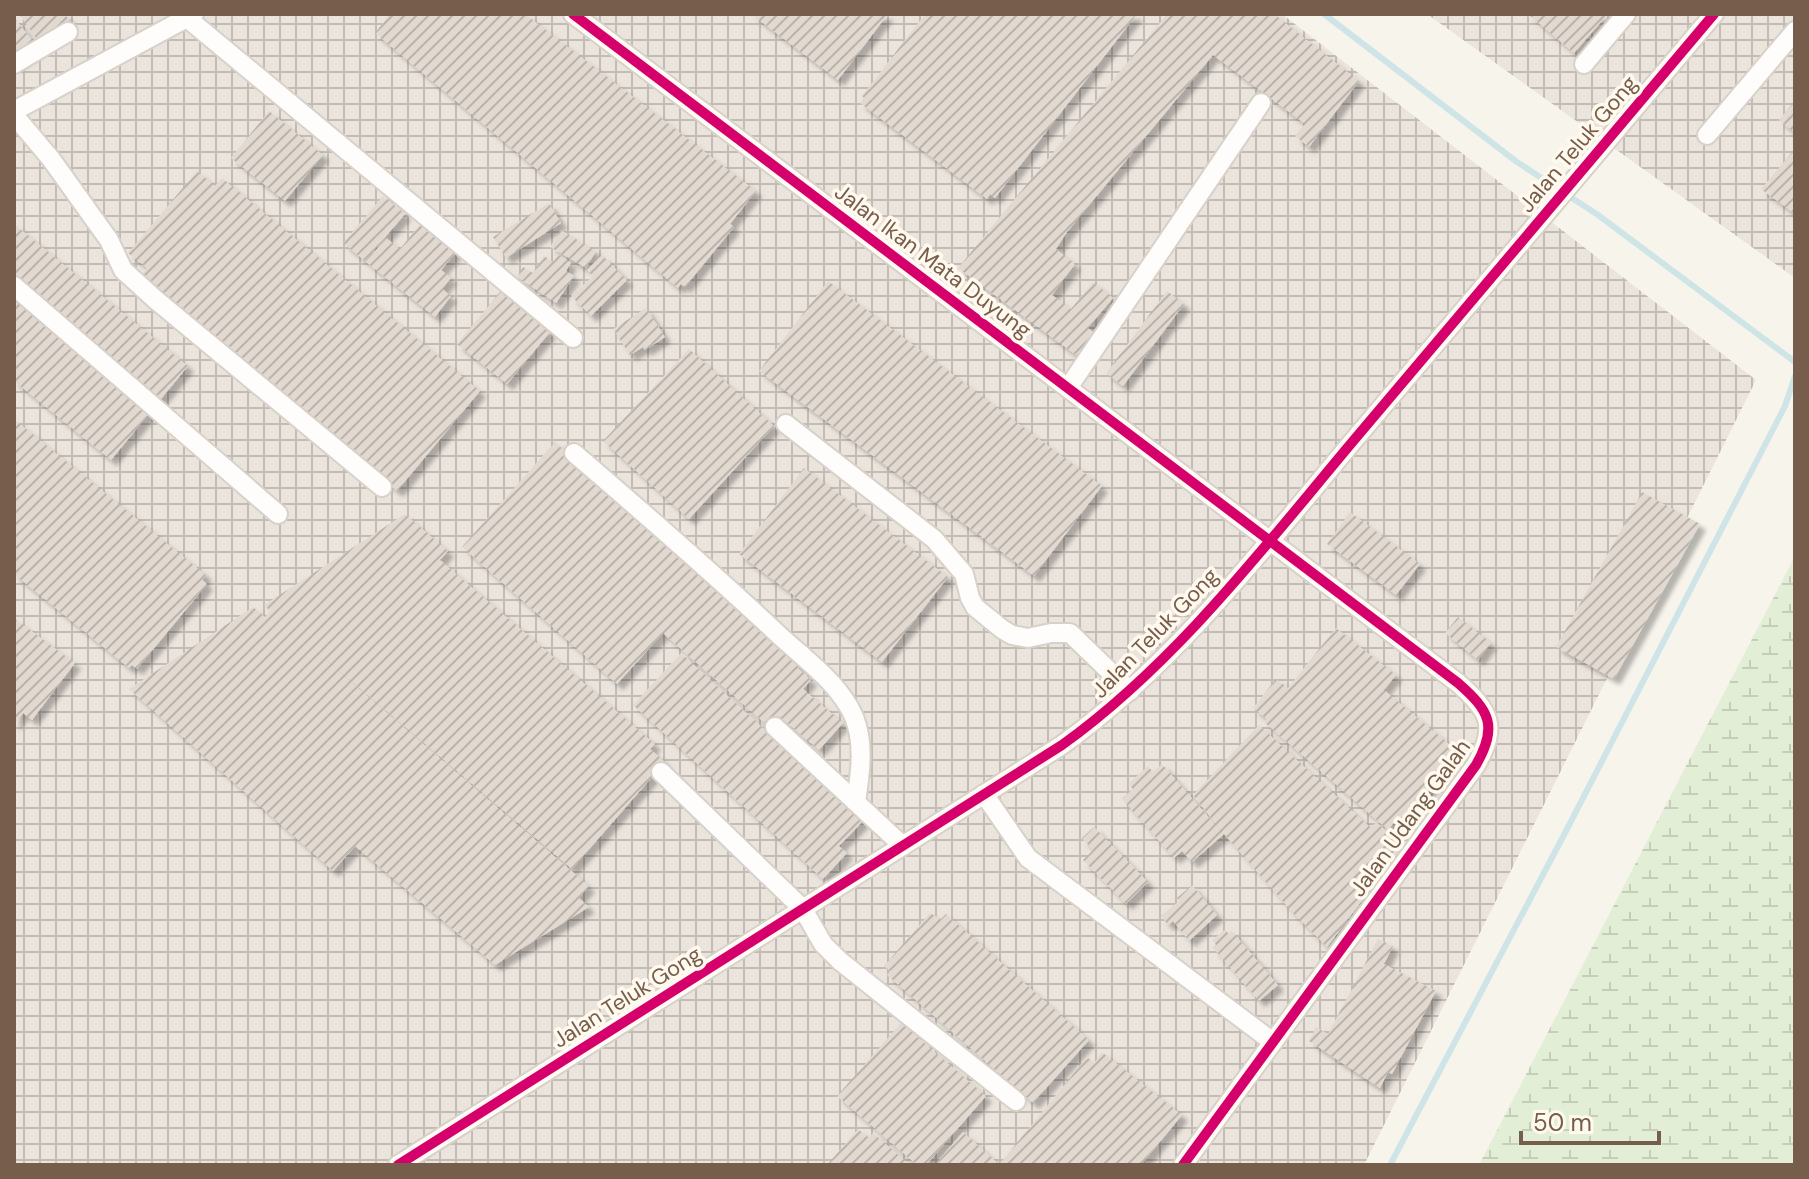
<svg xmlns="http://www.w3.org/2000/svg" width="1809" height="1179" font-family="'DM Sans',sans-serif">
  <defs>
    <pattern id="industrial-grid" width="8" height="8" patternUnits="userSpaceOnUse" patternTransform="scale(2)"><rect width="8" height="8" fill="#ebe4dd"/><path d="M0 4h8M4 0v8" fill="none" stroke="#c3bcb5"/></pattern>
    <pattern id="wetland-marsh" width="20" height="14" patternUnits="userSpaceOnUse" patternTransform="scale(2)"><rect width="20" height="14" fill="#e3eed7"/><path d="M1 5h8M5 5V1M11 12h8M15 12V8" fill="none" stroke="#c6ceba"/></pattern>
    <pattern id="building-hatch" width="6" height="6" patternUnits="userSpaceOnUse" patternTransform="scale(2)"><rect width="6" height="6" fill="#e2dad1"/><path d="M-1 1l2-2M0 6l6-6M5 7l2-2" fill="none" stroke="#bcb4ac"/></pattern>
    <filter id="shadow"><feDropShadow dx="6" dy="6" stdDeviation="2" flood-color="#0004"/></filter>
  </defs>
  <rect width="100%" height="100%" fill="#f7f4ec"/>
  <g fill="url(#industrial-grid)">
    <path d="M14 14H1282L1756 380 1364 1165H14Z"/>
    <path d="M1427 14H1795V278Z"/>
  </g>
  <path fill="url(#wetland-marsh)" d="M1795 556V1165H1479Z"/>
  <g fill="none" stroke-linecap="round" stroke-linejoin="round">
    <g stroke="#cee4e7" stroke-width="6">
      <path d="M1324 14 1517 162 1598 215 1795 362"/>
      <path d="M1390 1165 1566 831 1785 406 1795 376"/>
    </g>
  </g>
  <g fill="url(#building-hatch)" filter="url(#shadow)">
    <path d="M19 14H65L69 20 39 42Z"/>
    <path d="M390 14H525L756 191 730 224 734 227 685 287 681 284 678 288 375 33Z"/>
    <path d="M751 14H888L838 80Z"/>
    <path d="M925 14H1137L995 198 990 194 987 199 860 103 864 98 862 96Z"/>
    <path d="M1167 14H1274L1359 81 1309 147 1295 136 1305 124 1213 55 1067 232 1056 249 1075 264 1052 295 1071 309 1093 282 1113 298 1088 328 1098 336 1076 355 958 268Z"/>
    <path d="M1528 14H1608L1574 53Z"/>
    <path d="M14 17 38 48 14 66Z"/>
    <path d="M1795 101V133L1779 120Z"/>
    <path d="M269 111 323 155 285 201 231 158Z"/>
    <path d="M1795 149V214L1761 189Z"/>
    <path d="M197 171 215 186 222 178 480 391 397 491 138 278 147 268 128 253Z"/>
    <path d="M383 196 405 214 365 261 343 243Z"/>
    <path d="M549 203 561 223 506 258 493 237Z"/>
    <path d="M421 223 456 252 441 270 451 278 442 289 451 296 435 317 366 262 386 238 400 249Z"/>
    <path d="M14 224 188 366 111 460 14 381Z"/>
    <path d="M561 230 596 251 586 268 550 247Z"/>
    <path d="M558 254 571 263 566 271 574 276 556 303 517 277 523 267 533 273 544 256 553 262Z"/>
    <path d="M602 255 627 280 591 316 571 296 593 276 587 270Z"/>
    <path d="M828 281 1102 486 1034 576 759 371Z"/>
    <path d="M1167 291 1184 304 1123 386 1106 373Z"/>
    <path d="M500 292 550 332 507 384 457 344Z"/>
    <path d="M646 308 665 337 645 350 643 347 630 355 613 329Z"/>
    <path d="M689 349 774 426 689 519 603 441Z"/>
    <path d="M14 419 206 575 202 580 207 584 137 669 132 665 129 668 14 574Z"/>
    <path d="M555 442 804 661 798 668 811 680 803 689 843 723 819 750 779 716 769 727 663 633 617 684 462 547Z"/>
    <path d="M804 468 948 577 882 662 739 554Z"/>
    <path d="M1642 492 1700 524 1614 679 1556 647Z"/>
    <path d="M1350 512 1420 564 1396 595 1327 544Z"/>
    <path d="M405 514 448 551 440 560 655 744 650 749 665 762 572 869 299 637 589 886 579 898 589 907 495 965 355 846 333 871 129 689 253 607 265 617 270 611 264 605Z"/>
    <path d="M1458 617 1491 643 1478 660 1445 633Z"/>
    <path d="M14 618 75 663 32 720 23 713 14 725Z"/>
    <path d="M1336 628 1396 675 1384 690 1460 753 1401 824 1396 820 1388 830 1264 722 1267 719 1253 708 1276 679 1288 688Z"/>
    <path d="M681 653 864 820 839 846 847 853 823 879 633 705Z"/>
    <path d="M1259 725 1371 828 1376 822 1404 845 1327 947 1294 914 1224 834 1192 862 1182 851 1174 858 1122 799 1133 789 1128 784 1148 766 1153 772 1162 764 1220 830 1193 795Z"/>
    <path d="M1094 827 1148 882 1126 904 1083 860 1093 850 1082 838Z"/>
    <path d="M1192 885 1217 915 1189 941 1173 921 1168 925 1161 916 1179 901 1177 898Z"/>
    <path d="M930 913 941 919 946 914 1089 1040 1033 1103 887 975 890 971 884 966Z"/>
    <path d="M1225 930 1229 934 1232 931 1278 985 1259 1001 1213 948 1216 945 1212 940Z"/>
    <path d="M1378 939 1393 946 1384 964 1436 991 1392 1074 1388 1072 1380 1088 1309 1041 1316 1027 1328 1034Z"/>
    <path d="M901 1023 986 1096 926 1165H917L837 1096Z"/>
    <path d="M1102 1052 1182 1115 1141 1165H999L1087 1057 1094 1063Z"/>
    <path d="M858 1129 869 1138 873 1133 910 1165H827Z"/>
    <path d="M963 1132 998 1163 996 1165H942L938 1161Z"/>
  </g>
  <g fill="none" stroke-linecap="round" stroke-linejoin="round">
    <defs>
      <g id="minor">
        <path d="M573 14 1458 683C1490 711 1498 726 1476 765L1183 1165"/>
        <path d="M187 18 573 338"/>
        <path d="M14 64 68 32"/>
        <path d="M1584 64 1626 14"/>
        <path d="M14 111 194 14"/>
        <path d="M14 115 51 159 109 240 123 270 156 300 382 487"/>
        <path d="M1707 135 1795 31"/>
        <path d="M14 286 278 514"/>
        <path d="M1068 388 1261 103"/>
        <path d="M786 424 934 539 964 574 970 598 975 607 1002 629 1012 635 1028 638 1051 633H1070L1130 691"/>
        <path d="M574 453C644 513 713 573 780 636 806 660 840 684 854 717 865 744 860 774 856 802"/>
        <path d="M775 727 903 846"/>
        <path d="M661 772 803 909 823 944 840 961 1016 1101"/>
        <path d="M984 794 1028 858 1273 1042"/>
        <path d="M398 1165 1062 745C1175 664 1265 546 1354 440 1475 298 1594 156 1714 14"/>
      </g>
    </defs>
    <use href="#minor" stroke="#d7d1ca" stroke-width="22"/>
    <use href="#minor" stroke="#fefdfc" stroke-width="18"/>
    <defs>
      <g id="cycleway">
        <path d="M573 14 1458 683C1490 711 1498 726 1476 765L1183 1165"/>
        <path d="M398 1165 1062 745C1175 664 1265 546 1354 440 1475 298 1594 156 1714 14"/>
      </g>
    </defs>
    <use href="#cycleway" stroke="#fff9ee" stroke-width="15"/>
    <use href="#cycleway" stroke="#d6006c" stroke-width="10"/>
  </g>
  <g text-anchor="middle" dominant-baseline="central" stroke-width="7" stroke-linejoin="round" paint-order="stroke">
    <g font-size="22" fill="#765d4c" stroke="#fff9ee">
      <text transform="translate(1578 144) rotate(-50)">Jalan Teluk Gong</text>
      <text transform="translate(933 261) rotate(37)">Jalan Ikan Mata Duyung</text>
      <text transform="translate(1155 633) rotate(-46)">Jalan Teluk Gong</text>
      <text transform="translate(1410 818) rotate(-54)">Jalan Udang Galah</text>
      <text transform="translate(627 997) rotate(-32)">Jalan Teluk Gong</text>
    </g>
  </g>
  <rect width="1809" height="1179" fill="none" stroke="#765d4c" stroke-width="32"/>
  <path d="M1521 1131v12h138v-12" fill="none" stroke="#765d4c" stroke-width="4"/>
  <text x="1533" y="1131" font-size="24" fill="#765d4c" stroke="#fff9ee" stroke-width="6" paint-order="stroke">50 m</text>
</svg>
